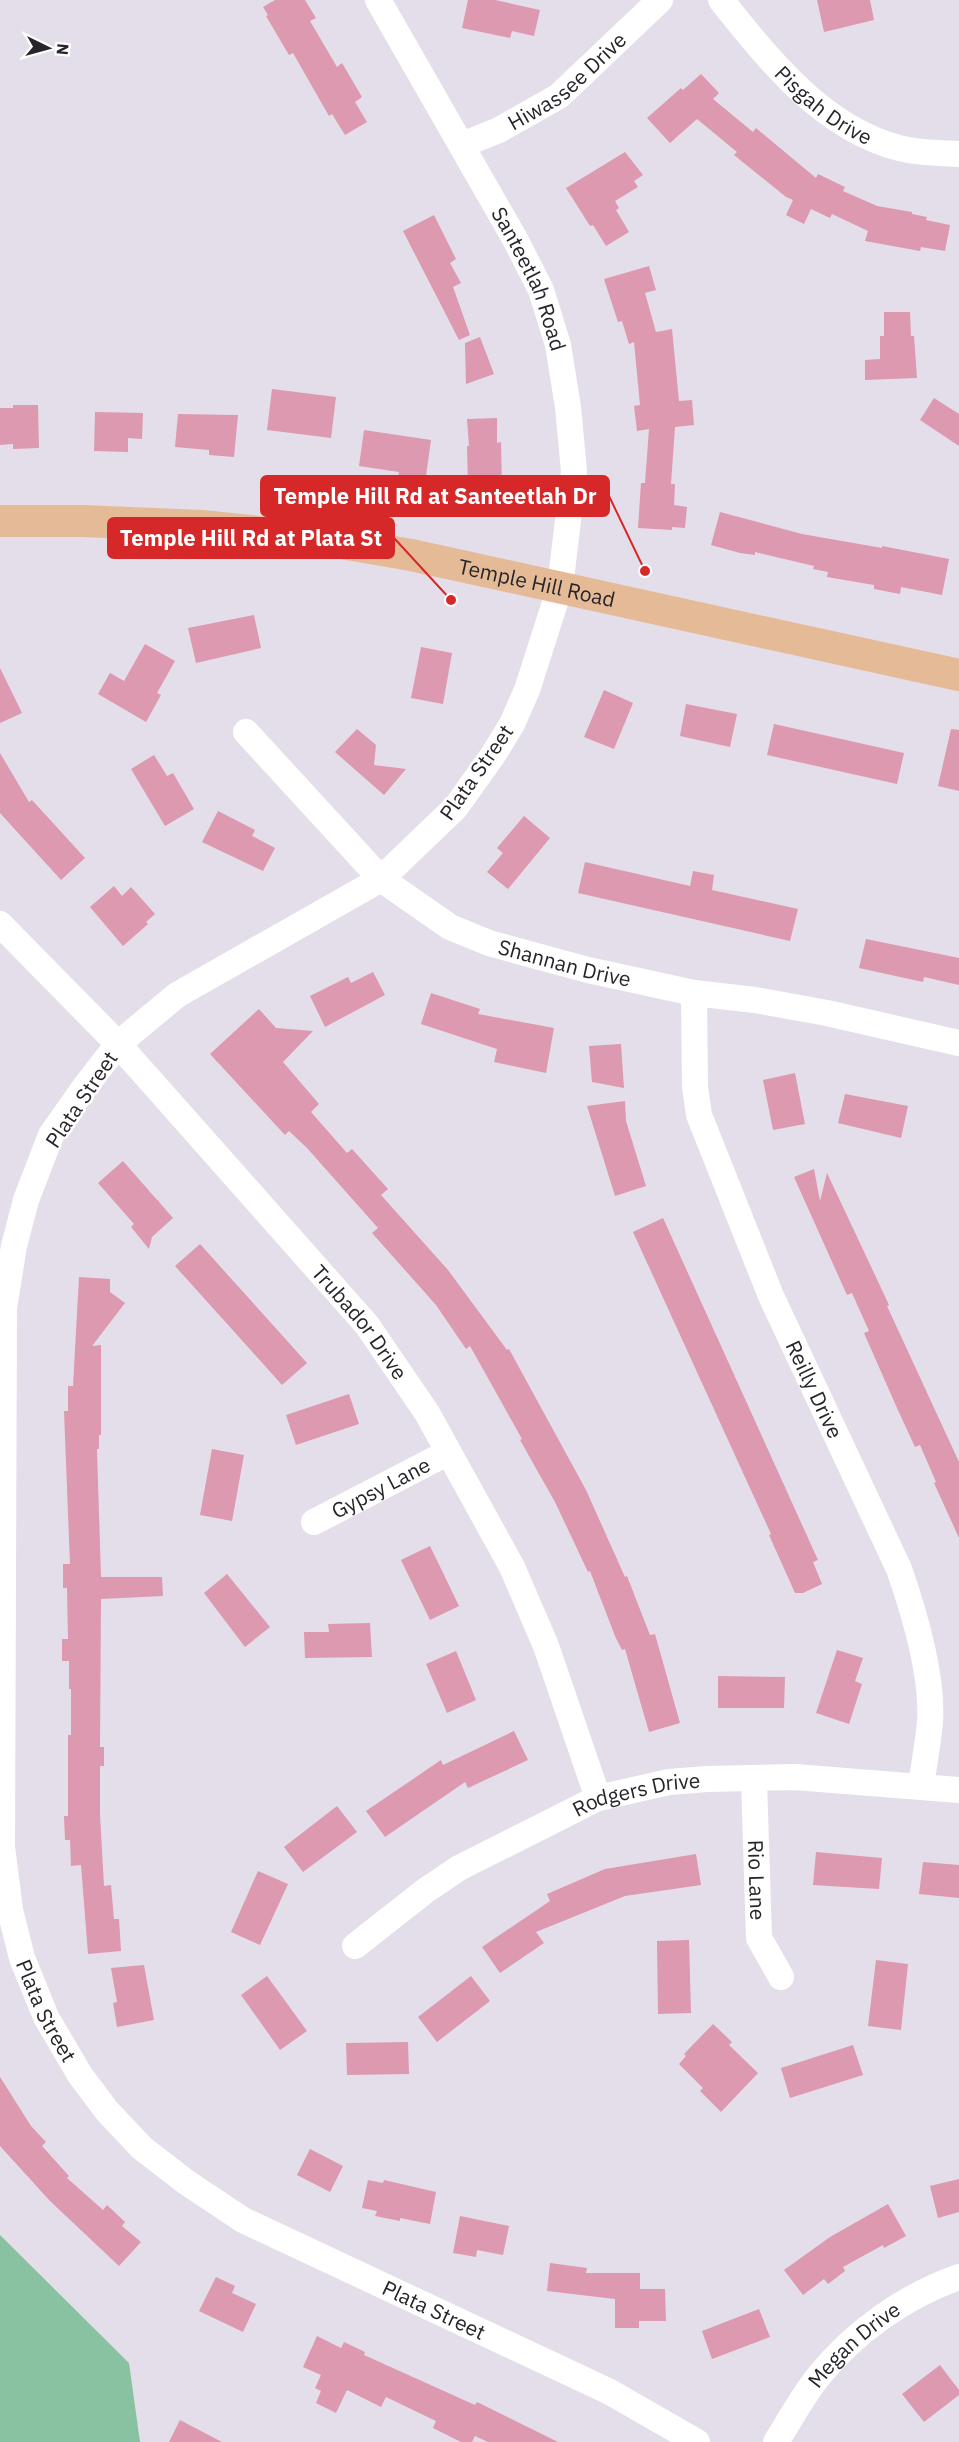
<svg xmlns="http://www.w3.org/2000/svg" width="959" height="2442" font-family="'IBM Plex Sans',sans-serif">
  <rect width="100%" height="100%" fill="#e4deea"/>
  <path fill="#89c2a1" d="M0 2235 129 2363 140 2442H0Z"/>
  <g fill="#dc99af">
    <path d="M275 0H305L316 18 310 21 337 67 342 63 362 97 355 102 367 122 345 135 332 114 329 116 293 53 289 55 266 16 268 15 263 7Z"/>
    <path d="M468 0H495L540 10 534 36 512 31 510 38 462 28Z"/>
    <path d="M817 0H870L874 20 824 32Z"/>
    <path d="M701 74 719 93 713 99 753 132 756 128 816 178 818 174 845 187 843 191 877 206 912 212V214L927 217 926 220 950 225 945 251 921 247 920 251 865 241 868 231 832 214 830 218 811 209 804 224 786 215 793 200 786 197 734 155 737 152 697 119 670 143 647 118 681 88 683 90Z"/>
    <path d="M625 152 643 175 634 181 638 187 615 201 619 208 616 210 629 232 606 246 593 225 590 226 566 188Z"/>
    <path d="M434 215 456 259 450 263 461 283 453 287 470 335 459 340 403 231Z"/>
    <path d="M649 266 656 290 645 293 656 332 672 329 679 401 692 400 694 425 675 427 671 484H675L674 505 687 507 685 528 672 527V530L638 528 641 483H645L649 429 637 431 634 406 640 405 634 342 629 344 622 321 618 322 604 279Z"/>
    <path d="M884 312H910L911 336H914L917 378 865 380V360L880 359V336H884Z"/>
    <path d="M480 337 494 374 466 384 465 343Z"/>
    <path d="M272 389 336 397 331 438 267 430Z"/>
    <path d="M934 398 959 414V446L920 420Z"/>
    <path d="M13 405H38L39 448 13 449V444L0 445V408H13Z"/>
    <path d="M95 412 143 413 142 439 128 438V452L94 451Z"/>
    <path d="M178 414 238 415 234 457 209 455V450L175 447Z"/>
    <path d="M497 418V443L501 442 502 488H468L467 446H469L467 419Z"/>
    <path d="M364 430 431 440 425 483 398 479 399 472 359 466Z"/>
    <path d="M720 512 802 534 882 548V546L949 559 942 595 901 587 900 594 874 589V585L827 577 828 572 813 569 814 566 755 552V555L740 553 711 545Z"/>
    <path d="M254 615 261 648 196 663 188 628Z"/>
    <path d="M145 644 175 661 157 693 161 695 146 722 98 694 110 673 124 681Z"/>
    <path d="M421 647 452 653 443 704 411 698Z"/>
    <path d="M0 668 22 713 0 723Z"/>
    <path d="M604 690 633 703 614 749 584 737Z"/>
    <path d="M686 704 737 714 730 747 680 736Z"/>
    <path d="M774 724 904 753 897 784 767 755Z"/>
    <path d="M357 729 376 745 374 765 406 769 384 795 335 752Z"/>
    <path d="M951 729 959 730V791L938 786Z"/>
    <path d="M0 753 29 802 32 800 85 858 61 880 0 813Z"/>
    <path d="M154 755 167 776 173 773 194 809 165 826 131 769Z"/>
    <path d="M218 811 255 830 252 836 275 848 263 871 202 842Z"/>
    <path d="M524 816 550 838 508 889 487 872 503 853 497 848Z"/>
    <path d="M585 862 690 886 693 871 714 875 712 890 798 909 790 941 578 893Z"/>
    <path d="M114 886 122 896 131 887 155 914 146 922 148 924 123 946 90 907Z"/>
    <path d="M866 939 959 958V985L924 977 923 982 859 968Z"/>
    <path d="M373 972 385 995 325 1027 310 996 348 977 351 983Z"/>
    <path d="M431 993 480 1009 478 1014 554 1028 546 1073 494 1062 497 1049 421 1024Z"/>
    <path d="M259 1009 276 1028 313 1031 283 1062 319 1104 311 1112 347 1153 352 1149 388 1189 381 1195 448 1270 507 1350 509 1349 586 1490 625 1577 627 1576 650 1635 655 1634 680 1723 649 1732 625 1649 622 1650 615 1636 590 1571 588 1572 555 1502 520 1440 522 1439 470 1346 466 1349 436 1305 372 1233 378 1228 307 1148 289 1131 285 1135 210 1054Z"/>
    <path d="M621 1044 624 1088 592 1082 589 1046Z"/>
    <path d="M795 1073 805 1124 773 1130 763 1080Z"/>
    <path d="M845 1094 908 1106 901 1138 838 1123Z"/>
    <path d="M625 1101 626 1121 646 1186 615 1196 587 1106Z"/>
    <path d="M123 1161 158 1201 159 1200V1202L173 1218 152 1237 149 1249 131 1227 134 1224 98 1183Z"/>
    <path d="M814 1169 820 1201 827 1173 889 1305 887 1306 959 1462V1538L934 1483 936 1482 920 1445 915 1447 897 1408 864 1333 869 1331 852 1293 847 1295 794 1177Z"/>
    <path d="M663 1218 818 1560 813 1562 822 1584 803 1593H795L769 1535 771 1534 633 1232Z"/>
    <path d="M200 1244 307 1363 282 1385 175 1266Z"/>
    <path d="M79 1277 110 1279V1292L125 1303 92 1346 101 1345V1435H99V1449H97L101 1577H162L163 1596 101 1599 100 1747H104V1766H100V1815L104 1886 111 1885 114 1919H119L121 1951 88 1954 81 1865 71 1866 70 1840H65L64 1816H68V1735H71V1689H69V1661H62V1639H68L67 1588H63V1564H70L64 1411H68V1386H73Z"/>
    <path d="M349 1394 359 1424 296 1445 286 1415Z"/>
    <path d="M212 1449 244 1455 232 1521 200 1515Z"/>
    <path d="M430 1546 459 1606 430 1620 401 1560Z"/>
    <path d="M227 1574 270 1627 245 1647 204 1593Z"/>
    <path d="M370 1623 372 1657 305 1658 304 1632H329L328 1624Z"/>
    <path d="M837 1650 863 1658 855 1681 862 1684 849 1724 816 1713Z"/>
    <path d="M456 1651 476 1700 447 1713 426 1664Z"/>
    <path d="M718 1676 785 1677 784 1708H718Z"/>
    <path d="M514 1731 528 1760 468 1788 465 1782 385 1837 366 1811 441 1760 443 1765Z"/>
    <path d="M337 1806 357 1832 303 1872 284 1847Z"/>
    <path d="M816 1852 882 1858 879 1889 813 1885Z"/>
    <path d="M696 1854 701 1885 625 1896 536 1932 544 1943 500 1973 482 1947 550 1901 547 1894 605 1869Z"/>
    <path d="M923 1862 959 1865V1898L919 1894Z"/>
    <path d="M258 1871 288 1884 260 1945 231 1932Z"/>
    <path d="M689 1940 691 2013 658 2014 657 1941Z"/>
    <path d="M876 1960 908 1964 901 2030 868 2026Z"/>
    <path d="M144 1965 154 2020 117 2027 113 2003 117 2002 111 1968Z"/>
    <path d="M267 1976 307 2031 280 2050 241 1995Z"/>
    <path d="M471 1976 490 2001 437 2042 418 2017Z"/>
    <path d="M713 2024 732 2042 729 2045 758 2073 721 2112 700 2091 703 2088 679 2064 686 2056 684 2054Z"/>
    <path d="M408 2042 409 2074 347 2075 346 2043Z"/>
    <path d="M853 2045 863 2075 790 2098 781 2068Z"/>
    <path d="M0 2077 31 2126 46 2142 42 2146 69 2176 67 2178 103 2210 107 2205 125 2222 122 2226 141 2242 119 2266 50 2201 0 2146Z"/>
    <path d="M310 2149 343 2166 330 2192 297 2175Z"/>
    <path d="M959 2179V2212L938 2218 930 2186Z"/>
    <path d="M368 2180 383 2183 384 2180 436 2192 430 2224 400 2218V2221L375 2216 377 2211 362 2208Z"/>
    <path d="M888 2204 906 2236 884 2248 883 2245 843 2267 845 2271 828 2284 824 2279 803 2295 784 2270 830 2237Z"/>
    <path d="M460 2216 509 2226 503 2255 477 2250 476 2257 453 2253Z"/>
    <path d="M550 2263 587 2268 586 2273H640V2289H665L666 2321H639V2328H615V2299L547 2291Z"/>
    <path d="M216 2277 235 2286 232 2293 256 2304 243 2332 199 2311Z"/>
    <path d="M759 2309 770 2337 712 2359 702 2331Z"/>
    <path d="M317 2336 341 2348 344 2342 365 2352 364 2355 475 2405 477 2402 558 2442H488L475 2436 472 2442H461L433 2428 436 2421 386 2397 381 2407 347 2390 336 2413 316 2403 321 2391 315 2388 321 2375 303 2367Z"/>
    <path d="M940 2365 959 2390V2395L924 2422 902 2394Z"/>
    <path d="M180 2420 222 2442H169Z"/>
  </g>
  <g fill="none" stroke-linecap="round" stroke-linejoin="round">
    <g stroke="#fff" stroke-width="26">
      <path id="s1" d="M378 0 515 239 541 290 558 345 568 407 574 471 560 587 527 690 512 724 493 755 456 807 381 879 177 995 118 1044 84 1088 51 1135 26 1200 14 1246 4 1308 2 1847 10 1910 22 1958 46 2017 80 2075 107 2111 142 2148 186 2182 243 2220 610 2392 697 2442"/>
      <path id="s2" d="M721 0C769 60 822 128 899 148 918 153 940 153 959 154"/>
      <path id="s3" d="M462 145 499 130 559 96 660 0"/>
      <path id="s4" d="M246 732 381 879 450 927 489 943 588 970 694 993 755 1000 827 1013 959 1043"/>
      <path id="s5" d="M0 924 118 1044 336 1290 367 1325 427 1413 512 1567 546 1646 598 1798"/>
      <path id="s6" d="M694 993 695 1087 699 1115 771 1296 899 1569C914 1612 933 1677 930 1722 928 1743 924 1765 921 1786"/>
      <path id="s7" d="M314 1522 447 1453"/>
      <path id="s8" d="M754 1780 759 1938 781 1977"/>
      <path id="s9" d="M355 1946 425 1891 459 1868 598 1798 669 1782 707 1779 795 1777 959 1790"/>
      <path id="s10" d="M776 2442C790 2420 802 2397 818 2377 854 2332 905 2296 959 2277"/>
    </g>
    <path stroke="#e5bb97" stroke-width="32" id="s11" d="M0 521H82L202 526 306 537 411 555 959 675"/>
  </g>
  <g text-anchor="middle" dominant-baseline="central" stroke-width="5" stroke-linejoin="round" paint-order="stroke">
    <g font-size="21" fill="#27252a" stroke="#fff">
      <text stroke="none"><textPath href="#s3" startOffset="124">Hiwassee Drive</textPath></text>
      <text stroke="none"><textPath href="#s2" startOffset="148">Pisgah Drive</textPath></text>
      <text stroke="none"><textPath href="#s1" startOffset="318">Santeetlah Road</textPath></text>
      <text stroke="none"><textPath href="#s11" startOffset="542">Temple Hill Road</textPath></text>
      <text transform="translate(476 772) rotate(-55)">Plata Street</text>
      <text stroke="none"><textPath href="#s4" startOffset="404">Shannan Drive</textPath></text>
      <text transform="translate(81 1099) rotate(-56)">Plata Street</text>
      <text stroke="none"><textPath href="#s5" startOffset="537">Trubador Drive</textPath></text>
      <text stroke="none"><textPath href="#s6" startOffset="420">Reilly Drive</textPath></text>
      <text stroke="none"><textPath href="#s7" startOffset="75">Gypsy Lane</textPath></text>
      <text stroke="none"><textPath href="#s9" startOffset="324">Rodgers Drive</textPath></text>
      <text stroke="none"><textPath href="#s8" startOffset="100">Rio Lane</textPath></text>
      <text stroke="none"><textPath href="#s1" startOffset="2298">Plata Street</textPath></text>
      <text stroke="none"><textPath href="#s1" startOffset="2802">Plata Street</textPath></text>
      <text stroke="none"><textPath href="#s10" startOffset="126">Megan Drive</textPath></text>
    </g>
  </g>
  <path fill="none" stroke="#d62828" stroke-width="2" d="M645 571L609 496M451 600L394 538"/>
  <g fill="#d62828" stroke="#fff" stroke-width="2">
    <circle cx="645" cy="571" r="6"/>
    <circle cx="451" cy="600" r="6"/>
  </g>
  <g fill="#d62828" stroke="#d62828" stroke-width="2">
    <rect x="261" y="476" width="348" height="40" rx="6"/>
    <rect x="108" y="518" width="286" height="40" rx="6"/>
  </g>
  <g font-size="22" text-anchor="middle" font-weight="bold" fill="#fff">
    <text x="435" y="504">Temple Hill Rd at Santeetlah Dr</text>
    <text x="251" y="546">Temple Hill Rd at Plata St</text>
  </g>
  <g transform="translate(48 48) rotate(95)" stroke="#ffffff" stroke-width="4.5" paint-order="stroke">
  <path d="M0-4.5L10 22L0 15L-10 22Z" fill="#27252a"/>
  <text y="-9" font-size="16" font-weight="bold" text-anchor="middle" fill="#27252a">N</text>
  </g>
</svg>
